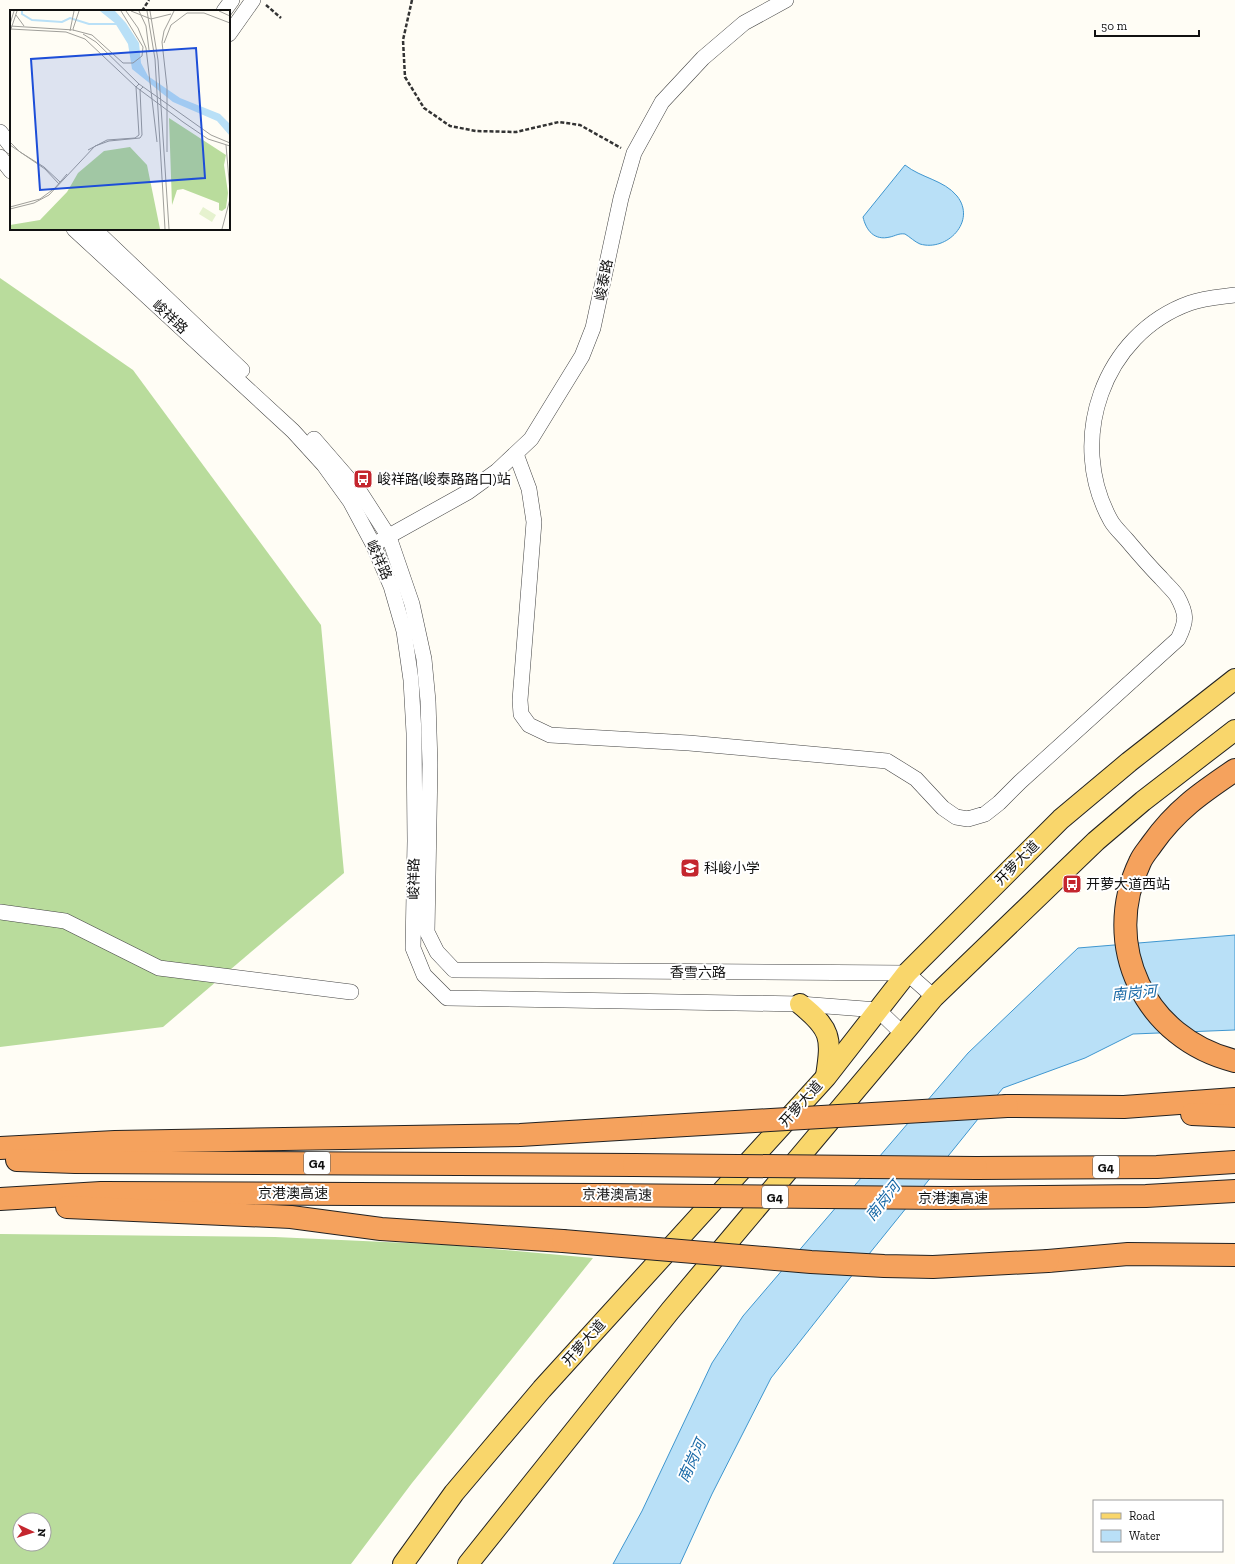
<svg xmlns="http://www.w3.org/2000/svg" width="1235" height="1564" font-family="'Zilla Slab','Noto Sans SC',serif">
  <rect width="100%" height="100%" fill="#fffdf5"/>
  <g fill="#b9dc9c" fill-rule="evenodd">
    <path d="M0 278 133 370 321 625 344 873 163 1027 0 1047Z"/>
    <path d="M0 1234 275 1237 451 1245 593 1258 412 1483 351 1564H0ZM20 1520H44V1544H20Z"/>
  </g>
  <g fill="#b9e0f7" stroke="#3f96cf">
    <path d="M905 165C921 178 944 180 957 196 977 221 947 252 920 244 915 242 910 237 905 234 899 233 895 236 890 237 874 241 866 230 863 217Z"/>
    <path d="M1235 935V1030L1133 1034 1085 1058 1003 1088 865 1259 771 1378 712 1494 680 1564H613L642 1511 712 1363 743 1316 968 1053 1078 948Z"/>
  </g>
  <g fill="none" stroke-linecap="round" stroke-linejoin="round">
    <defs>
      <g id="minor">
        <path d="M224 11 232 0"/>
        <path d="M229 34 253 0"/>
        <path d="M0 132 11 146"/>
        <path d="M0 157 11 171"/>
        <path d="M74 229 293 431 324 465 350 501 373 544 391 586 404 631 411 680 414 733 415 841 413 948 424 975 447 998 800 1004 878 1010 903 1034"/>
        <path d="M94 229 242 370"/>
        <path d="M314 439 360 492 389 537 412 604 424 659 428 701 430 764 427 932 437 952 454 970 907 973 934 997"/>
        <path d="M516 454 529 489 534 522 520 700 521 714 529 725 550 735 689 743 887 761 916 779 943 808 956 817 968 819 985 814 999 803 1020 782 1178 639C1187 621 1187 614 1177 596 1173 590 1166 584 1161 578 1149 566 1138 553 1127 540 1122 534 1115 528 1111 521 1066 441 1103 334 1190 303 1204 298 1220 297 1235 295"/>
        <path d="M380 541 468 492 497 471 531 439 582 356 593 328 621 198 634 153 662 102 703 58 744 23 786 0"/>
        <path d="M0 912 65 921 159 968 351 992"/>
      </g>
      <g id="major">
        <path d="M800 1004C831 1029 832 1037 826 1076"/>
        <path d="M403 1564 454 1493 542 1389 826 1077 907 973 1061 819 1129 762 1235 679"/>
        <path d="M468 1564 670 1311 934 997 1096 841 1143 801 1235 730"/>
      </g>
      <g id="highway">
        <path d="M1235 770C1201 793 1176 810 1152 844 1148 850 1143 855 1140 862 1100 945 1145 1039 1235 1061"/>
        <path d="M1007 1106 1124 1107 1235 1099"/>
        <path d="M1192 1114 1235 1116"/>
        <path d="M0 1148 115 1142 520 1135 652 1127"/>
        <path d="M17 1160 75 1162 634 1165"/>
        <path d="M976 1168 1157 1167 1235 1162"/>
        <path d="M949 1198 1146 1196 1235 1191"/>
        <path d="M0 1199 101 1193 601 1195"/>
        <path d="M67 1207 291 1217 381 1229 563 1241"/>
        <path d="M1048 1261 1128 1254 1235 1255"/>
      </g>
    </defs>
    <use href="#minor" stroke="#444" stroke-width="16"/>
    <use href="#major" stroke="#222" stroke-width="22"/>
    <use href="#highway" stroke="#222" stroke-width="24"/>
    <g stroke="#333" stroke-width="2.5" stroke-dasharray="4 2" stroke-linecap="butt">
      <path d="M412 0 403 40 405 77 424 108 450 126 476 131 516 132 559 122 580 125 621 148"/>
      <path d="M266 5 281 18"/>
      <path d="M142 11 149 0"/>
    </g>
    <use href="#minor" stroke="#fff" stroke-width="15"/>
    <use href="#major" stroke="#f9d66b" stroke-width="20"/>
    <use href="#highway" stroke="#f5a25d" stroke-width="22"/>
    <defs>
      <g id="highway-bridge">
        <path d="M652 1127 1007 1106"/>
        <path d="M634 1165 976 1168"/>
        <path d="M601 1195 949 1198"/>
        <path d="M563 1241 811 1262 884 1266 933 1267 1048 1261"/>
      </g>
    </defs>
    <use href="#highway-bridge" stroke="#222" stroke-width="24" stroke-linecap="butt"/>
    <use href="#highway-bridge" stroke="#f5a25d" stroke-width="22"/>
  </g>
  <defs>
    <symbol id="bus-square" viewBox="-11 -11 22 22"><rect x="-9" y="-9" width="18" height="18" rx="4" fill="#c4262e" stroke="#fff"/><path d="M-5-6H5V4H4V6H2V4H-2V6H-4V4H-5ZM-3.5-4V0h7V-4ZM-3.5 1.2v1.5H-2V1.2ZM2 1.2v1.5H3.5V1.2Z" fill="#fff"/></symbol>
    <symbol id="school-square" viewBox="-11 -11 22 22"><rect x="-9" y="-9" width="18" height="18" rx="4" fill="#c4262e" stroke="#fff"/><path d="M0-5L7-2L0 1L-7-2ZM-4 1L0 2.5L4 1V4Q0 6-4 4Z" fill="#fff"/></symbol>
  </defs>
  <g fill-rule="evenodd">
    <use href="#bus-square" x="352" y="468" width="22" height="22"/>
    <use href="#school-square" x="679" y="857" width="22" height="22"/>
    <use href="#bus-square" x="1061" y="873" width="22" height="22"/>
  </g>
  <g text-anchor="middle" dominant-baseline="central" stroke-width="4" stroke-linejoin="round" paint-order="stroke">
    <g fill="#fff" stroke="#585858" stroke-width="1">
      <rect x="304" y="1152" width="26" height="22" rx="3"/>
      <rect x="1093" y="1156" width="26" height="22" rx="3"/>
      <rect x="762" y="1186" width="26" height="22" rx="3"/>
    </g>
    <g font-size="13" font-weight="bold" fill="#111">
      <text x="317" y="1163">G4</text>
      <text x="1106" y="1167">G4</text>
      <text x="775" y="1197">G4</text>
    </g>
    <g font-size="14" fill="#111" stroke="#fff">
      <text transform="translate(604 280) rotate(-79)">峻泰路</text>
      <text transform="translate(170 317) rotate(43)">峻祥路</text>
      <text transform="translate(379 560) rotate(66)">峻祥路</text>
      <text transform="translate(1017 863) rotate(-45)">开萝大道</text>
      <text transform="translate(414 879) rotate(-89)">峻祥路</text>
      <text x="698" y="972">香雪六路</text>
      <text transform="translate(801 1104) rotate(-48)">开萝大道</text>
      <text x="293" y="1193">京港澳高速</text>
      <text transform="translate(617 1195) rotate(1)">京港澳高速</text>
      <text x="953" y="1198">京港澳高速</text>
      <text transform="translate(584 1343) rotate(-48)">开萝大道</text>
    </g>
    <g font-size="14" fill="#111" stroke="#fff" text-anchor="start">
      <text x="377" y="479">峻祥路(峻泰路路口)站</text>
      <text x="704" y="868">科峻小学</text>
      <text x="1086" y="884">开萝大道西站</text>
    </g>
    <g font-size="15" font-style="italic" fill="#1768a6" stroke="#fff">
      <text transform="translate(1134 993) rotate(-5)">南岗河</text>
      <text transform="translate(883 1201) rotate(-51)">南岗河</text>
      <text transform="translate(692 1461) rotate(-65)">南岗河</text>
    </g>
  </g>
  <g transform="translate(10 10)">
    <rect width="220" height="220" fill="#fffdf5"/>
    <path d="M159 108 216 145 214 155 218 183 216 198 212 201 209 200V193L173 179 167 180 162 195ZM120 137 137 155 150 219H0V215L30 210 57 182 68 163 94 141Z" fill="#b9dc9c"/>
    <path d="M193 197 206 205 202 212 189 204Z" fill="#e6f2cf"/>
    <path d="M90 1H105L116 13 129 33 131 53 138 66 170 88 210 104 220 114V126L207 111 163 92 122 59 118 34 105 13Z" fill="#b9e0f7"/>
    <path fill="none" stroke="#b9e0f7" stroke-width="2" d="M12 1V4L22 10 52 12 60 8 79 14H108"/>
    <path fill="none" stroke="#a09f9a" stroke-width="1" d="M116 1 128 18 136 38 147 132M121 1 141 9 161 4M129 1 136 16 139 40M137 1 145 49 155 219M140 1 148 50 159 219M209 1 220 6M6 5 14 16M0 14 4 1M0 16 64 20M0 19 56 22 75 29 126 77 173 112 198 129 220 136M63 19 69 1M63 20 82 25 113 53H123L132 46 133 37 111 1M60 21 64 1M0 22 7 1M73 24 86 32 129 74 201 125 220 133M154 33 161 15 177 3H194L220 13M0 132 10 142 34 157 50 172M0 135 35 159 49 174M216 135 220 182M78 140 97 130 125 128 129 125 126 77 129 74M157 142V77L152 32 154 21 164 1M0 197 30 189 45 178 57 164M0 199 24 193 39 185 85 136 99 131 130 128 132 125 130 80 133 77M212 219 220 189"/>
    <path fill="#1d4ed8" fill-opacity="0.15" stroke="#1d4ed8" stroke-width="2" d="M186 38 195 168 30 180 21 49Z"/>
    <rect width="220" height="220" fill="none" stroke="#111" stroke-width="2"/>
  </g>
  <rect x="1093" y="1500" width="130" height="52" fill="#ffffff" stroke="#a0a0a0"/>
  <rect x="1101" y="1513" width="20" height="6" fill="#f9d66b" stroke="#a0a0a0"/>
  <text x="1129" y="1520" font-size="12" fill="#111111">Road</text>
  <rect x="1101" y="1530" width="20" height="12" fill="#b9e0f7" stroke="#a0a0a0"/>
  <text x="1129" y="1540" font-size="12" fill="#111111">Water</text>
  <g transform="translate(32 1532) rotate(94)"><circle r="19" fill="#ffffff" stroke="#a0a0a0"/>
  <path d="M0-3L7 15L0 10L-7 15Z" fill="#c4262e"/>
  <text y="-6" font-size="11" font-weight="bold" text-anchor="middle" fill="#111111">N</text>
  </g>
  <path d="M1095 30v6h104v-6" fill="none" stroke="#111111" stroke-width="2"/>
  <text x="1101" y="30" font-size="12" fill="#111111" stroke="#ffffff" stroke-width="3" paint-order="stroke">50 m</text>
</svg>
